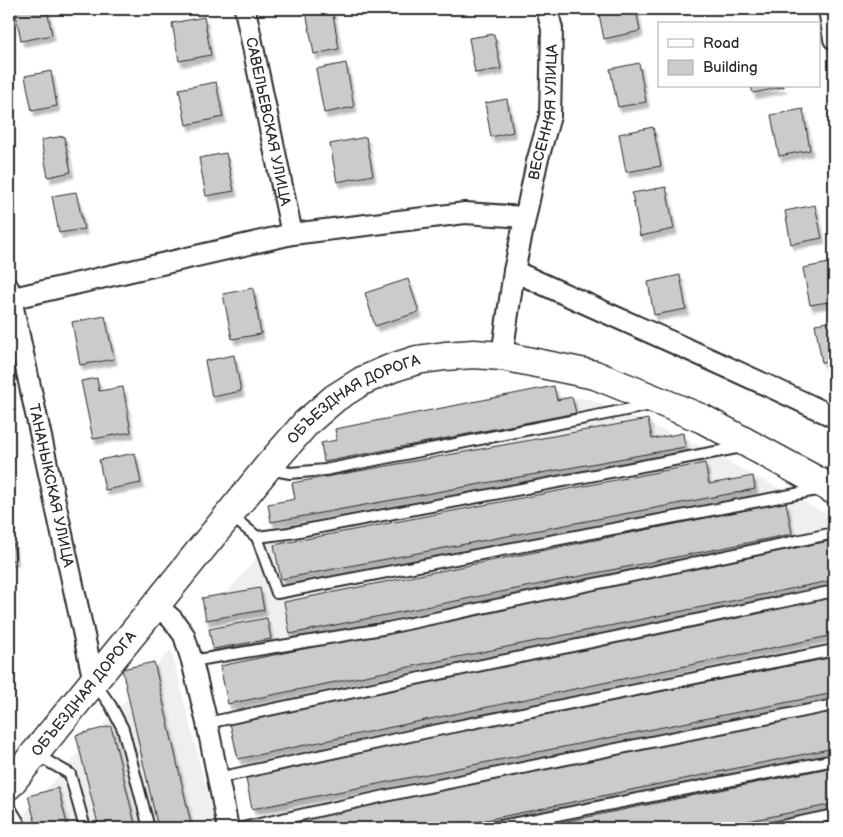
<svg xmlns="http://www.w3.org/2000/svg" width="843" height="837" font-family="'Balsamiq Sans',sans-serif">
  <defs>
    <filter id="shadow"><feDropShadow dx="3" dy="5.5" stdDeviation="1" flood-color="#0004"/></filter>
  </defs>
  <rect width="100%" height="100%" fill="#fff"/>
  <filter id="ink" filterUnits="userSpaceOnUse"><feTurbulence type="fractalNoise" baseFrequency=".02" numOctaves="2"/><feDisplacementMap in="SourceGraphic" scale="10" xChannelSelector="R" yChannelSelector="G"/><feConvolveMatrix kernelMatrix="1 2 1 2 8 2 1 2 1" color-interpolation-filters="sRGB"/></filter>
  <g filter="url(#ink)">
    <g fill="#efefef">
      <path d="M531 393 589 399 695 444 834 518V828H261L213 609 375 419Z"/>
      <path d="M171 649 216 828H12Z"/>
    </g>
    <g fill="#cbcbcb" stroke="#2b2b2b" filter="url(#shadow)">
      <path d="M15 9H47L52 35 21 41Z"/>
      <path d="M322 9H332L339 49 314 54 306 12Z"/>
      <path d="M598 9H636L640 31 604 39Z"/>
      <path d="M204 17 211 55 179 61 172 23Z"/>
      <path d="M494 34 501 69 475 73 469 38Z"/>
      <path d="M346 63 354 107 324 113 316 69Z"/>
      <path d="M639 63 646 102 618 107 610 69Z"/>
      <path d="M51 71 57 106 32 111 25 76Z"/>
      <path d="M216 82 223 117 186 125 179 89Z"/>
      <path d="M751 86H784V87L753 93Z"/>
      <path d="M507 99 513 132 491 137 485 103Z"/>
      <path d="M803 109 810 150 779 156 771 115Z"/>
      <path d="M653 127 661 166 626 172 619 134Z"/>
      <path d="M64 136 71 172 48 177 41 140Z"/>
      <path d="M366 137 373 175 337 182 330 144Z"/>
      <path d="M226 153 234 191 206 196 199 158Z"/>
      <path d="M666 187 674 229 640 236 632 193Z"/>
      <path d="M76 192 84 229 59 233 52 196Z"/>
      <path d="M815 205 822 238 791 244 785 211Z"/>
      <path d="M829 263 834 292V301L810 305 803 268Z"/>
      <path d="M680 275 686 309 654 315 648 282Z"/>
      <path d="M408 279 419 312 375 326 365 293Z"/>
      <path d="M253 288 261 334 232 339 223 294Z"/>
      <path d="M105 316 114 359 80 365 72 322Z"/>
      <path d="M834 321V360L822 363 815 324Z"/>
      <path d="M234 355 241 391 212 397 205 361Z"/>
      <path d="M97 378 99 391 123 387 131 432 93 439 81 381Z"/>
      <path d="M554 386 557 400 572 397 576 413 324 462 321 443 337 440 335 429Z"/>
      <path d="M648 419 652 439 683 433 685 447 271 522 268 504 295 499 292 483Z"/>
      <path d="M135 453 141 483 105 490 99 460Z"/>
      <path d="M705 463 709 484 753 476 755 489 281 579 274 545Z"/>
      <path d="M786 502 792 534 290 634 284 602Z"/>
      <path d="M9 524 16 560 9 561Z"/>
      <path d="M834 540V580L228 704 220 666Z"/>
      <path d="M260 588 264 610 206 620 202 598Z"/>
      <path d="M834 597V635L238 759 230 723Z"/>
      <path d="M267 618 271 639 213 649 209 629Z"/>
      <path d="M834 657V693L252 809 245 774Z"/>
      <path d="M154 662 192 828H158L122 669Z"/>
      <path d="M834 710V748L447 828H260Z"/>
      <path d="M111 726 136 828H99L76 735Z"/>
      <path d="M834 767V804L713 828H533Z"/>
      <path d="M58 788 68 828H37L28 796Z"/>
      <path d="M834 822V828H805Z"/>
    </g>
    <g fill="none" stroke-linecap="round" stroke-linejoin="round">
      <defs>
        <g id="service">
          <path d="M269 469 290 473 325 470 651 405"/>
          <path d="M230 515 257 537 289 533 742 447"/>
          <path d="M257 537 277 593 822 489"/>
          <path d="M192 661 388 628 834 533"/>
          <path d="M94 682 111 706 123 729 149 828"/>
          <path d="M207 723 834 591"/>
          <path d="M35 754 70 774 85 828"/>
          <path d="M218 778 428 732 834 650"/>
          <path d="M9 808 12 811 22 828"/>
          <path d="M242 828 394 794 834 705"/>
          <path d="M491 828 834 760"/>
          <path d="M772 828 834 815"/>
        </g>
        <g id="minor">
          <path id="s1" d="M245 9 292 234"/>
          <path d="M829 9 834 39"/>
          <path d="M514 271C620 320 729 366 834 417"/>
          <path id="s2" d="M9 289 94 682"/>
          <path d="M9 299 292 234 465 213 525 217"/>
          <path id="s3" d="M502 356 514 271 537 162 550 116 552 29 547 9"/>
          <path d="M156 605 172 619 184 635 192 661 207 723 228 828"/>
        </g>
        <g id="secondary">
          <path id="s4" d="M9 785 156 605 266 469 306 423 335 398 362 381 392 368 417 360 445 356 474 354 502 356 595 375 703 419 834 490"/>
        </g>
      </defs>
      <use href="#service" stroke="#2b2b2b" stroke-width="14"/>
      <use href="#minor" stroke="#2b2b2b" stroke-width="24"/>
      <use href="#secondary" stroke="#2b2b2b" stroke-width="31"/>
      <use href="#service" stroke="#fff" stroke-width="10"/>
      <use href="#minor" stroke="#fff" stroke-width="20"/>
      <use href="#secondary" stroke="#fff" stroke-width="28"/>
    </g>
  </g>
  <g text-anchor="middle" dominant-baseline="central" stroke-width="4" stroke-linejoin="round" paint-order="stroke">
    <g font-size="15" fill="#2b2b2b" stroke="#fff">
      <text stroke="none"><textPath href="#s3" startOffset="248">ВЕСЕННЯЯ УЛИЦА</textPath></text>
      <text stroke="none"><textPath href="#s1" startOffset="115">САВЕЛЬЕВСКАЯ УЛИЦА</textPath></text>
      <text stroke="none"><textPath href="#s4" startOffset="522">ОБЪЕЗДНАЯ ДОРОГА</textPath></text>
      <text stroke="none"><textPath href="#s2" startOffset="201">ТАНАНЫКСКАЯ УЛИЦА</textPath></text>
      <text stroke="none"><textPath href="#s4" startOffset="118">ОБЪЕЗДНАЯ ДОРОГА</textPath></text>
    </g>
  </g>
  <rect width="843" height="837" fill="none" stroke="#fff" stroke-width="30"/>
  <rect x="15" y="15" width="813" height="807" fill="none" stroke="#2b2b2b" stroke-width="2" filter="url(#ink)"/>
  <rect x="658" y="22" width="162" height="65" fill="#ffffff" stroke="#aaaaaa"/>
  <rect x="668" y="39" width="25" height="8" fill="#ffffff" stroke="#aaaaaa"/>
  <text x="703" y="48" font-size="15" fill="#2b2b2b">Road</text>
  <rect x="668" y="60" width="25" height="15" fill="#cbcbcb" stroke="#aaaaaa"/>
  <text x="703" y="72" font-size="15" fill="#2b2b2b">Building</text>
</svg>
